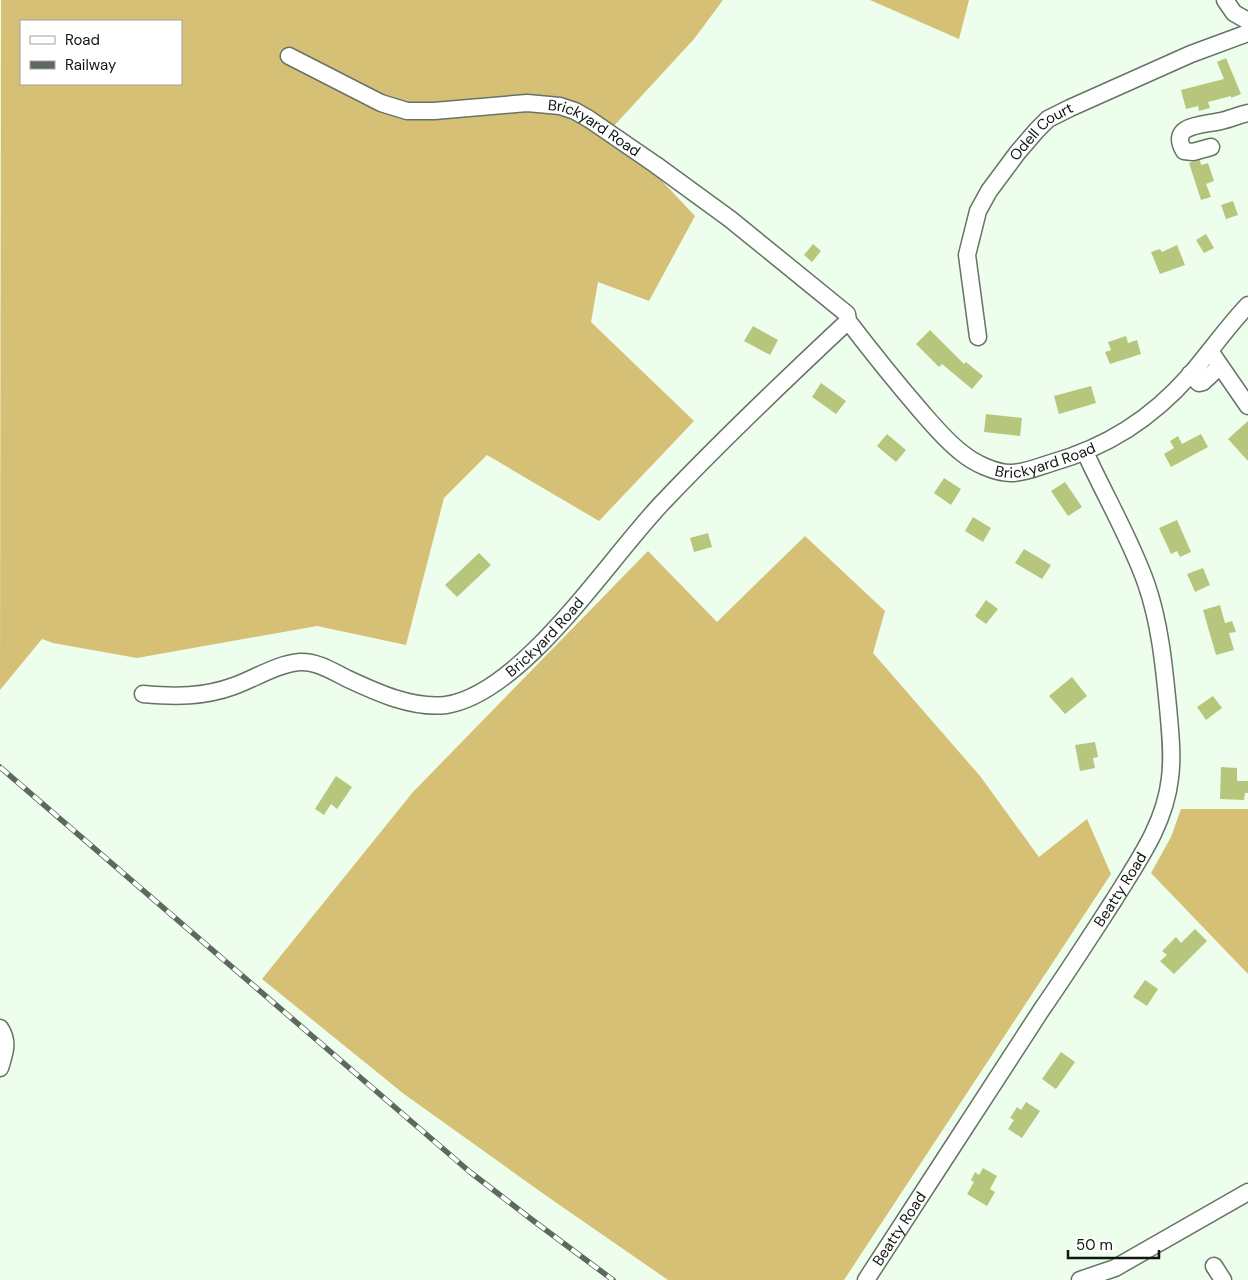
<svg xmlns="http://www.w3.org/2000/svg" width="1248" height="1280" font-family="'DM Sans',sans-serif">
  <rect width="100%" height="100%" fill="#edfeec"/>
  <g fill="#d6c075" fill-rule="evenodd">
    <path d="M1 0H723L694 39 612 128 695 216 649 301 598 282 591 322 694 421 599 521 487 455 444 498 406 645 317 626 137 658 53 643 42 639 0 690ZM21 21H181V84H21Z"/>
    <path d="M870 0H969L959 39Z"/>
    <path d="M805 536 885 611 873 653 980 776 1039 857 1087 819 1111 874 844 1280H668L548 1197 404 1094 262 979 413 792 648 551 717 622Z"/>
    <path d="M1181 809H1248V974L1151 873 1171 837Z"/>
  </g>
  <g fill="#b6c77d">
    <path d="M1226 58 1241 94 1231 98V96L1208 102 1210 108 1199 111 1198 106 1186 109 1181 90 1224 79 1217 62Z"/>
    <path d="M1200 160 1201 165 1208 163 1214 181 1206 184 1211 197 1201 200 1189 163Z"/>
    <path d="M1233 201 1238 215 1226 219 1221 205Z"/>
    <path d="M1206 234 1214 248 1204 253 1196 240Z"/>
    <path d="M813 244 821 251 812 262 804 255Z"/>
    <path d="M1177 245 1185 265 1160 274 1151 252 1160 249 1162 252Z"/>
    <path d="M753 326 778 340 770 355 744 341Z"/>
    <path d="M930 330 964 364 966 362 983 376 972 389 942 364 939 367 916 344Z"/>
    <path d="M1126 336 1128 343 1137 340 1141 354 1110 364 1105 352 1111 350 1108 342Z"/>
    <path d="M821 383 846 401 836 414 812 397Z"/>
    <path d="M1091 386 1096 403 1059 414 1054 396Z"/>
    <path d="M986 414 1022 418 1020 436 984 432Z"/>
    <path d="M1248 421V461L1228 439Z"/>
    <path d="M887 434 906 450 896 462 877 446Z"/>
    <path d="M1201 434 1208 447 1171 467 1164 454 1174 448 1170 441 1178 436 1182 444Z"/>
    <path d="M944 478 961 489 951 505 934 493Z"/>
    <path d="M1065 482 1082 507 1068 516 1051 491Z"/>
    <path d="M973 517 991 528 983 542 965 531Z"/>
    <path d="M1177 520 1191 552 1180 557 1177 551 1171 554 1159 528Z"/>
    <path d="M708 533 712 547 694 552 690 538Z"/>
    <path d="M1024 549 1051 565 1042 579 1015 563Z"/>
    <path d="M479 553 491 565 457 597 445 585Z"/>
    <path d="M1203 568 1210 585 1195 592 1187 574Z"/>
    <path d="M986 600 998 609 986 624 975 616Z"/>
    <path d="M1220 605 1225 623 1232 621 1236 632 1229 633 1234 650 1216 655 1203 610Z"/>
    <path d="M1072 677 1087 696 1065 714 1049 696Z"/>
    <path d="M1213 696 1222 708 1206 720 1197 707Z"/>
    <path d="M1095 742 1098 757 1093 758 1095 768 1080 771 1075 745Z"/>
    <path d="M1221 767 1237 768V781H1248V793H1245L1244 800 1220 799Z"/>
    <path d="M336 776 352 787 337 809 331 804 324 815 315 809Z"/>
    <path d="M1195 929 1207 941 1174 974 1160 961 1167 955 1162 951 1176 937 1181 943Z"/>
    <path d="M1145 980 1158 989 1147 1006 1133 997Z"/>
    <path d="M1061 1052 1075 1062 1056 1089 1042 1079Z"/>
    <path d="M1026 1102 1040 1111 1022 1138 1008 1129 1014 1120 1010 1118 1017 1107 1021 1110Z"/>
    <path d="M983 1168 997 1176 990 1189 995 1192 987 1206 967 1194 974 1182 971 1180 975 1172 979 1175Z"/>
  </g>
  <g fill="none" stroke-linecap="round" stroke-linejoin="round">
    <defs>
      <g id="minor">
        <path d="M1225 0 1234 13 1248 21"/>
        <path id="s1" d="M289 56 381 103 407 111H434L527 103 560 106 575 111 589 119 656 165 730 219 847 314 848 321C871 351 895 381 920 410 933 425 946 441 962 453 974 463 995 473 1011 473 1024 473 1038 467 1051 463 1107 447 1151 419 1190 375 1210 352 1227 327 1248 305"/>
        <path d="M1211 147 1193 152 1184 151C1168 124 1204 125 1221 121 1230 119 1239 115 1248 113"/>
        <path id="s2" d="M978 337 967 255 978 211 989 191 1018 152 1037 130 1048 119 1070 108 1191 54 1248 33"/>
        <path d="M1210 351 1248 406"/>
        <path d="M1190 374 1199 383 1203 382 1220 366"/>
        <path id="s3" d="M143 694C175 697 204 697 234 686 256 678 277 664 300 662 316 661 332 671 346 678 376 692 412 709 446 705 524 693 611 555 665 500 724 438 786 379 848 321"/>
        <path d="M0 1028C9 1042 5 1052 0 1068"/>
        <path d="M1214 1266 1223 1280"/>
        <path id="s4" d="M866 1280C925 1190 983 1099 1042 1009 1067 973 1090 937 1114 900 1138 861 1165 824 1170 778 1173 755 1170 730 1168 707 1164 666 1160 623 1146 583 1130 538 1105 496 1085 452"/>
        <path d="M1080 1280 1115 1268 1248 1192"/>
      </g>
    </defs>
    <use href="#minor" stroke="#657465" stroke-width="19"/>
    <use href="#minor" stroke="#fff" stroke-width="16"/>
    <defs>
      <path id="rail" d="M0 767 470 1172 535 1222 613 1280"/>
    </defs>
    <use href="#rail" stroke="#5e685e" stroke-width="5.5"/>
    <use href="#rail" stroke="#fff" stroke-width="4" stroke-dasharray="11" stroke-linecap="butt"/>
  </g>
  <g text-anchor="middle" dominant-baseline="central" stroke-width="4" stroke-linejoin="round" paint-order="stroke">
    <g font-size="15" fill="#101610" stroke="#fff">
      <text stroke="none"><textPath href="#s1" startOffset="324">Brickyard Road</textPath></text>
      <text stroke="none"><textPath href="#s2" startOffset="231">Odell Court</textPath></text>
      <text stroke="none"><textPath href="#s1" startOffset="911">Brickyard Road</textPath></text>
      <text stroke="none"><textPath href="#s3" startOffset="439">Brickyard Road</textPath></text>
      <text stroke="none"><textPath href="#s4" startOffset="466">Beatty Road</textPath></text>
      <text stroke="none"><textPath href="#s4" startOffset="61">Beatty Road</textPath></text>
    </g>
  </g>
  <rect x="20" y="20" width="162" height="65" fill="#ffffff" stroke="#9fa29f"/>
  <rect x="30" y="36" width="25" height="8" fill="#ffffff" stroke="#9fa29f"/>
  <text x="65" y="45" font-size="15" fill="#101610">Road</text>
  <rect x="30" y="61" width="25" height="8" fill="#5e685e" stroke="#9fa29f"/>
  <text x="65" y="70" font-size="15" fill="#101610">Railway</text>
  <path d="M1068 1250v8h91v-8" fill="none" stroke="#101610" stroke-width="2.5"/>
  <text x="1076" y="1250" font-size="15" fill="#101610" stroke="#ffffff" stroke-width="4" paint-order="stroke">50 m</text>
</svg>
